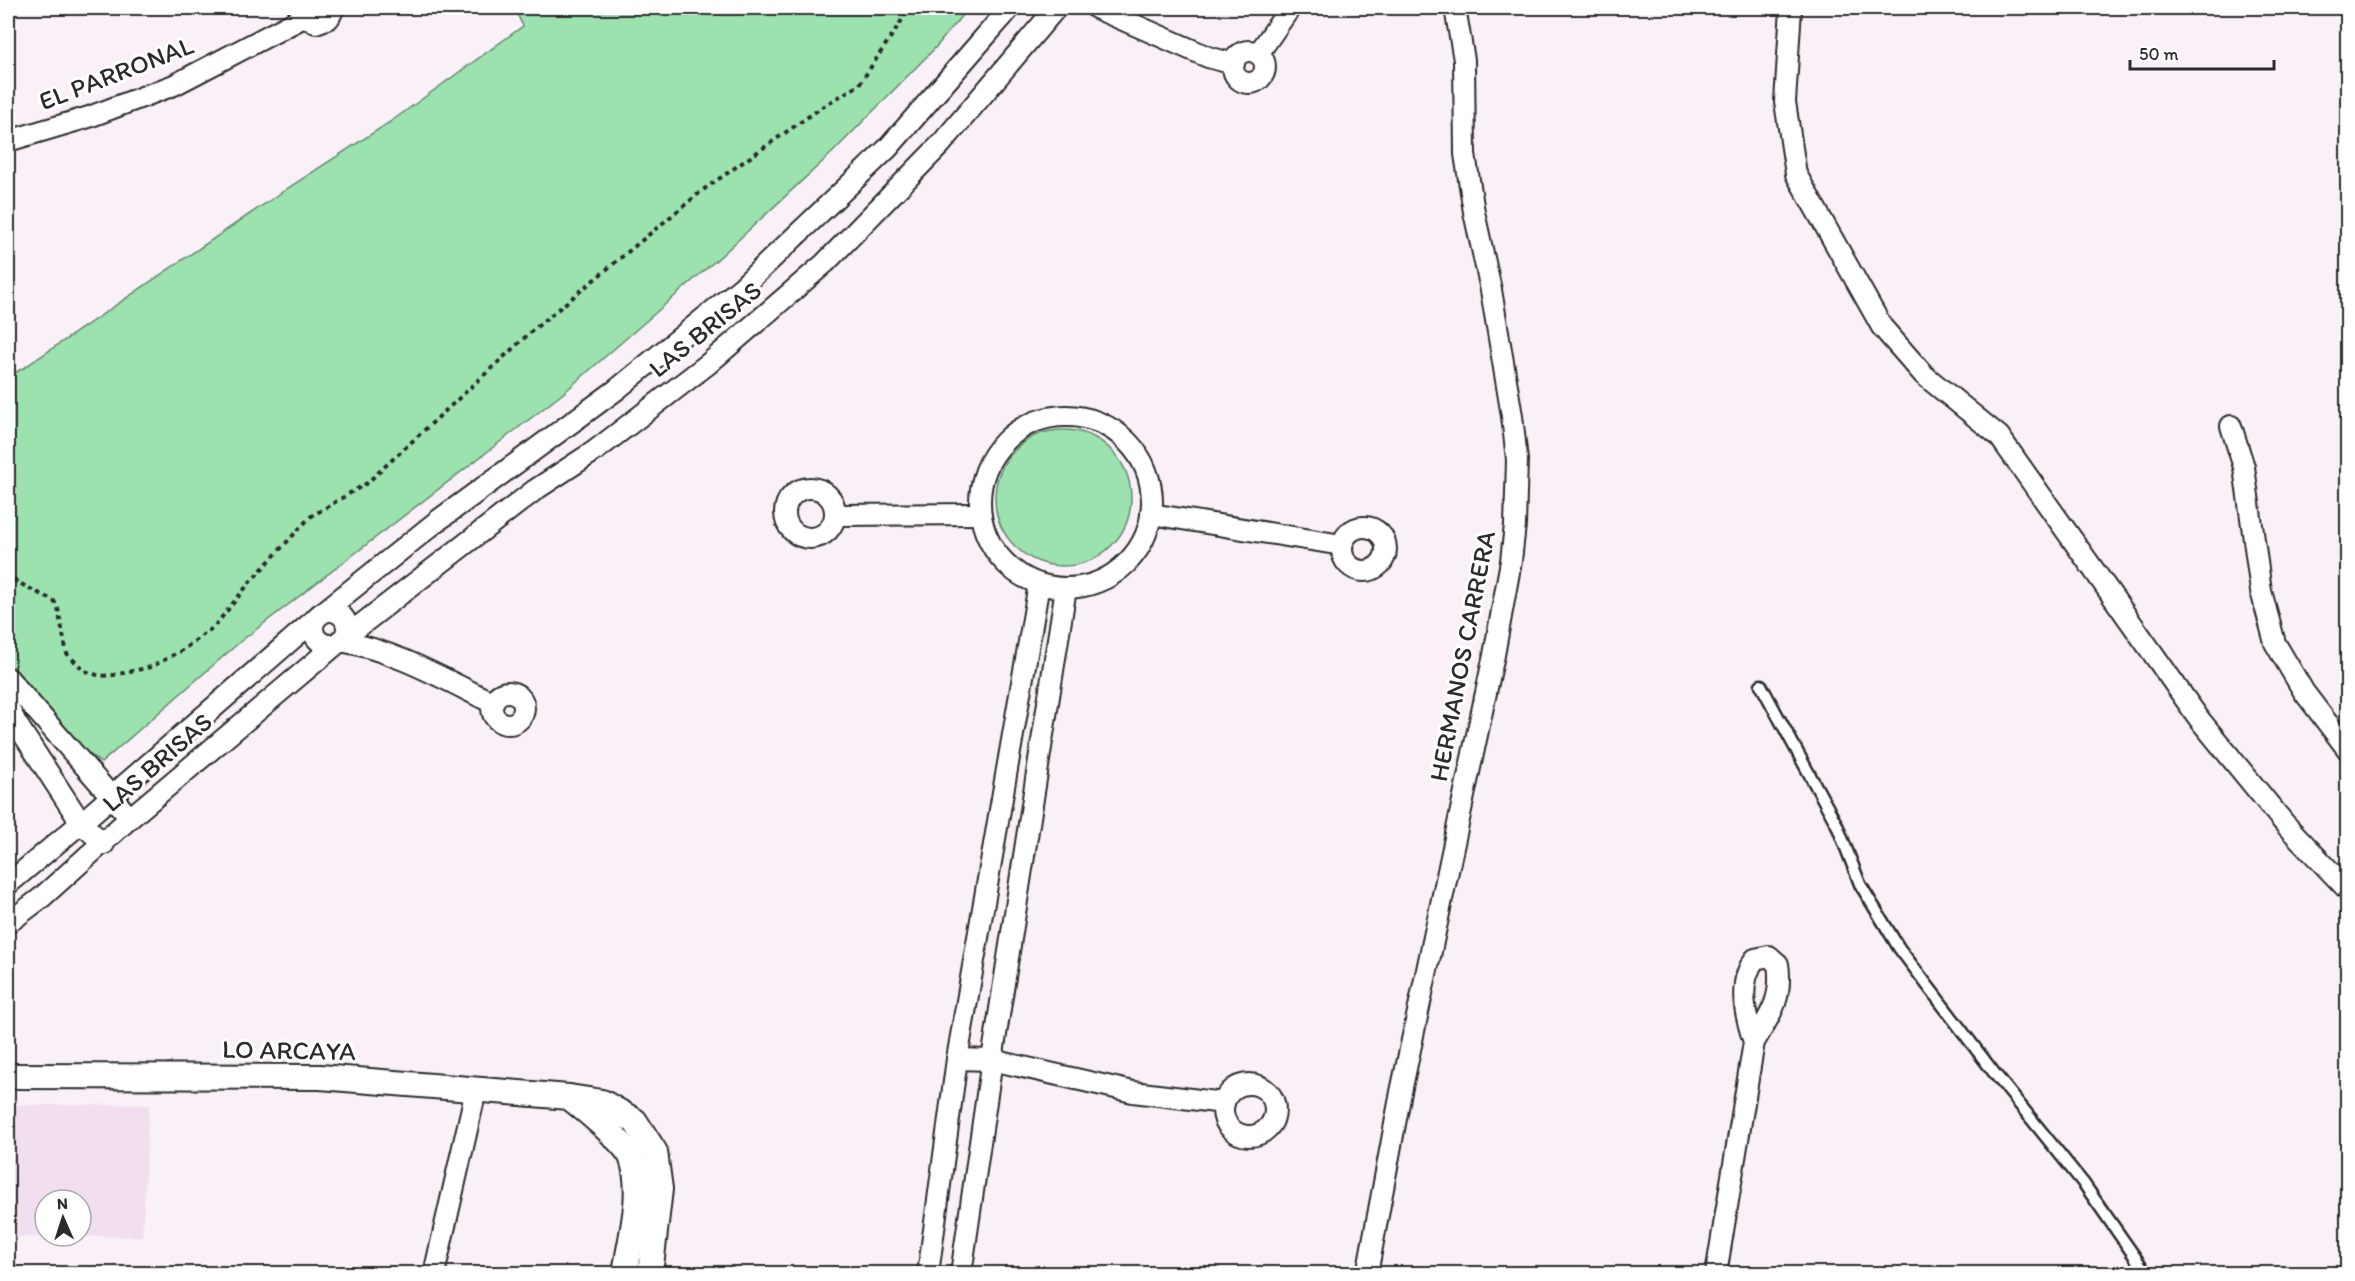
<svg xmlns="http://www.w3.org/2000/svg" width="2355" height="1281" font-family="Itim,sans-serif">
  <rect width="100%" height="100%" fill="#f9f0f8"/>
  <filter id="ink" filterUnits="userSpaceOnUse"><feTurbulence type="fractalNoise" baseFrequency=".0167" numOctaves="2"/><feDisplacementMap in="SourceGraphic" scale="12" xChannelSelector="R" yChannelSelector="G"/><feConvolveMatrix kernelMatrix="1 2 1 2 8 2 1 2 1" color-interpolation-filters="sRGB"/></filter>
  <g filter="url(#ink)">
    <path fill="#f1deef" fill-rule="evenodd" d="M8 1105H149L142 1236 8 1237ZM45 1200H81V1236H45Z"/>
    <g fill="#9be2af" stroke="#63866d" stroke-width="1.5">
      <path d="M514 8H968L936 47 833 152 722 255 561 395 241 641 101 763 78 745 8 670V377L25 367 288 188 393 120 523 26Z"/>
      <circle cx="1063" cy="498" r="68"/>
    </g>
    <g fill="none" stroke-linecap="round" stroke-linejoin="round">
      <defs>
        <path id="service" d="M1761 685 1837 825 1860 884 1899 948 1995 1074 2084 1184 2147 1274"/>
        <g id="minor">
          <path d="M300 8 304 17 316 23 329 18 334 8"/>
          <path d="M1096 8 1208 57 1234 64"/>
          <path d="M1791 8 1785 102 1796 174 1882 327 1924 375 1999 436 2200 720 2285 824 2348 890"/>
          <circle cx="1249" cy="67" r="16"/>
          <path d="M1258 54 1290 8"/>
          <path d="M8 141 89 117 174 85 304 17"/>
          <circle cx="1066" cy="502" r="86"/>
          <path d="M2231 426 2244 467 2261 591 2275 643 2304 692 2348 750"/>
          <circle cx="810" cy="513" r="25"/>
          <path d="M1151 514 1342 545"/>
          <path d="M835 515 980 514"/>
          <circle cx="1364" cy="549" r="22"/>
          <circle cx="330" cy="628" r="17"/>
          <path d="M340 641C394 650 444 679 493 703"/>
          <path d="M8 678 130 818"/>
          <circle cx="508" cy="708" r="16"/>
          <path d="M8 707 16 723 81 823 104 844"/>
          <path d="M8 884 81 823 321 614 436 522 616 390 742 287 888 148 1010 8"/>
          <path d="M8 923 41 898 130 818 340 641 535 490 596 450 708 364 825 263 941 144 1056 8"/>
          <path d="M957 1059 992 1060 1133 1092 1224 1103"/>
          <circle cx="1249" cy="1110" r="26"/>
          <path d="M434 1274 476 1090"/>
          <path d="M928 1274 957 1059 1039 584"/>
          <path d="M961 1274 992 1060 1066 588"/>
          <path d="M1367 1274 1401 1092 1494 655 1511 561 1515 525 1517 460 1512 416 1491 290 1474 212 1465 154 1464 60 1455 8"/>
          <path d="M1716 1274 1754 1042C1771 1014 1783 998 1778 964L1769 956 1755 959C1737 983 1745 1015 1754 1042"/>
        </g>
        <g id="tertiary">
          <path d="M8 1076 320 1077 569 1097 602 1102 635 1121 655 1152 660 1189 650 1274"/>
          <path d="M569 1097C583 1108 627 1144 632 1159 644 1194 630 1238 625 1274"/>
        </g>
      </defs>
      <use href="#service" stroke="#2b2b2b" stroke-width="15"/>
      <use href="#minor" stroke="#2b2b2b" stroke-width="24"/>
      <use href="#tertiary" stroke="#2b2b2b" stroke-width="28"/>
      <path stroke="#2b2b2b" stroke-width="4" stroke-dasharray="4.5 4.5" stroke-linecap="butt" d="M8 572 17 582 54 601 58 609 67 654 85 671 100 676 114 675 151 667 181 651 214 627 250 582 310 517 367 483 533 330 703 190 825 105 859 85 910 8"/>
      <use href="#service" stroke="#fff" stroke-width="10"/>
      <use href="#minor" stroke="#fff" stroke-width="20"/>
      <use href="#tertiary" stroke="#fff" stroke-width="24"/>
    </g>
  </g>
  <g text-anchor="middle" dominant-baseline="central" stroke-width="6" stroke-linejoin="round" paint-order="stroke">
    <g font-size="26" fill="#2b2b2b" stroke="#fff">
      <text transform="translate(116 73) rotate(-21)">EL PARRONAL</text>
      <text transform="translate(705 329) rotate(-39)">LAS BRISAS</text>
      <text transform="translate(1462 656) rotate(-79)">HERMANOS CARRERA</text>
      <text transform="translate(157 762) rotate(-41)">LAS BRISAS</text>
      <text transform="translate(289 1050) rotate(1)">LO ARCAYA</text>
    </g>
  </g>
  <rect width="2355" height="1281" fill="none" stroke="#fff" stroke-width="30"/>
  <rect x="15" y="15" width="2325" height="1251" fill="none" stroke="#2b2b2b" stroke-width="2" filter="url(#ink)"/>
  <g transform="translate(63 1218) rotate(357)"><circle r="28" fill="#ffffff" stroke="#aaaaaa" stroke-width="1.5"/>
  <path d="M0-4.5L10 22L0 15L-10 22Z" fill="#2b2b2b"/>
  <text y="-9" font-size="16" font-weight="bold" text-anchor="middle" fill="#2b2b2b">N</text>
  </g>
  <path d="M2130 60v9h144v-9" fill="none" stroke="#2b2b2b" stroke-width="3"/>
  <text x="2139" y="60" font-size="18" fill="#2b2b2b" stroke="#ffffff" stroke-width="4.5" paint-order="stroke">50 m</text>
</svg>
